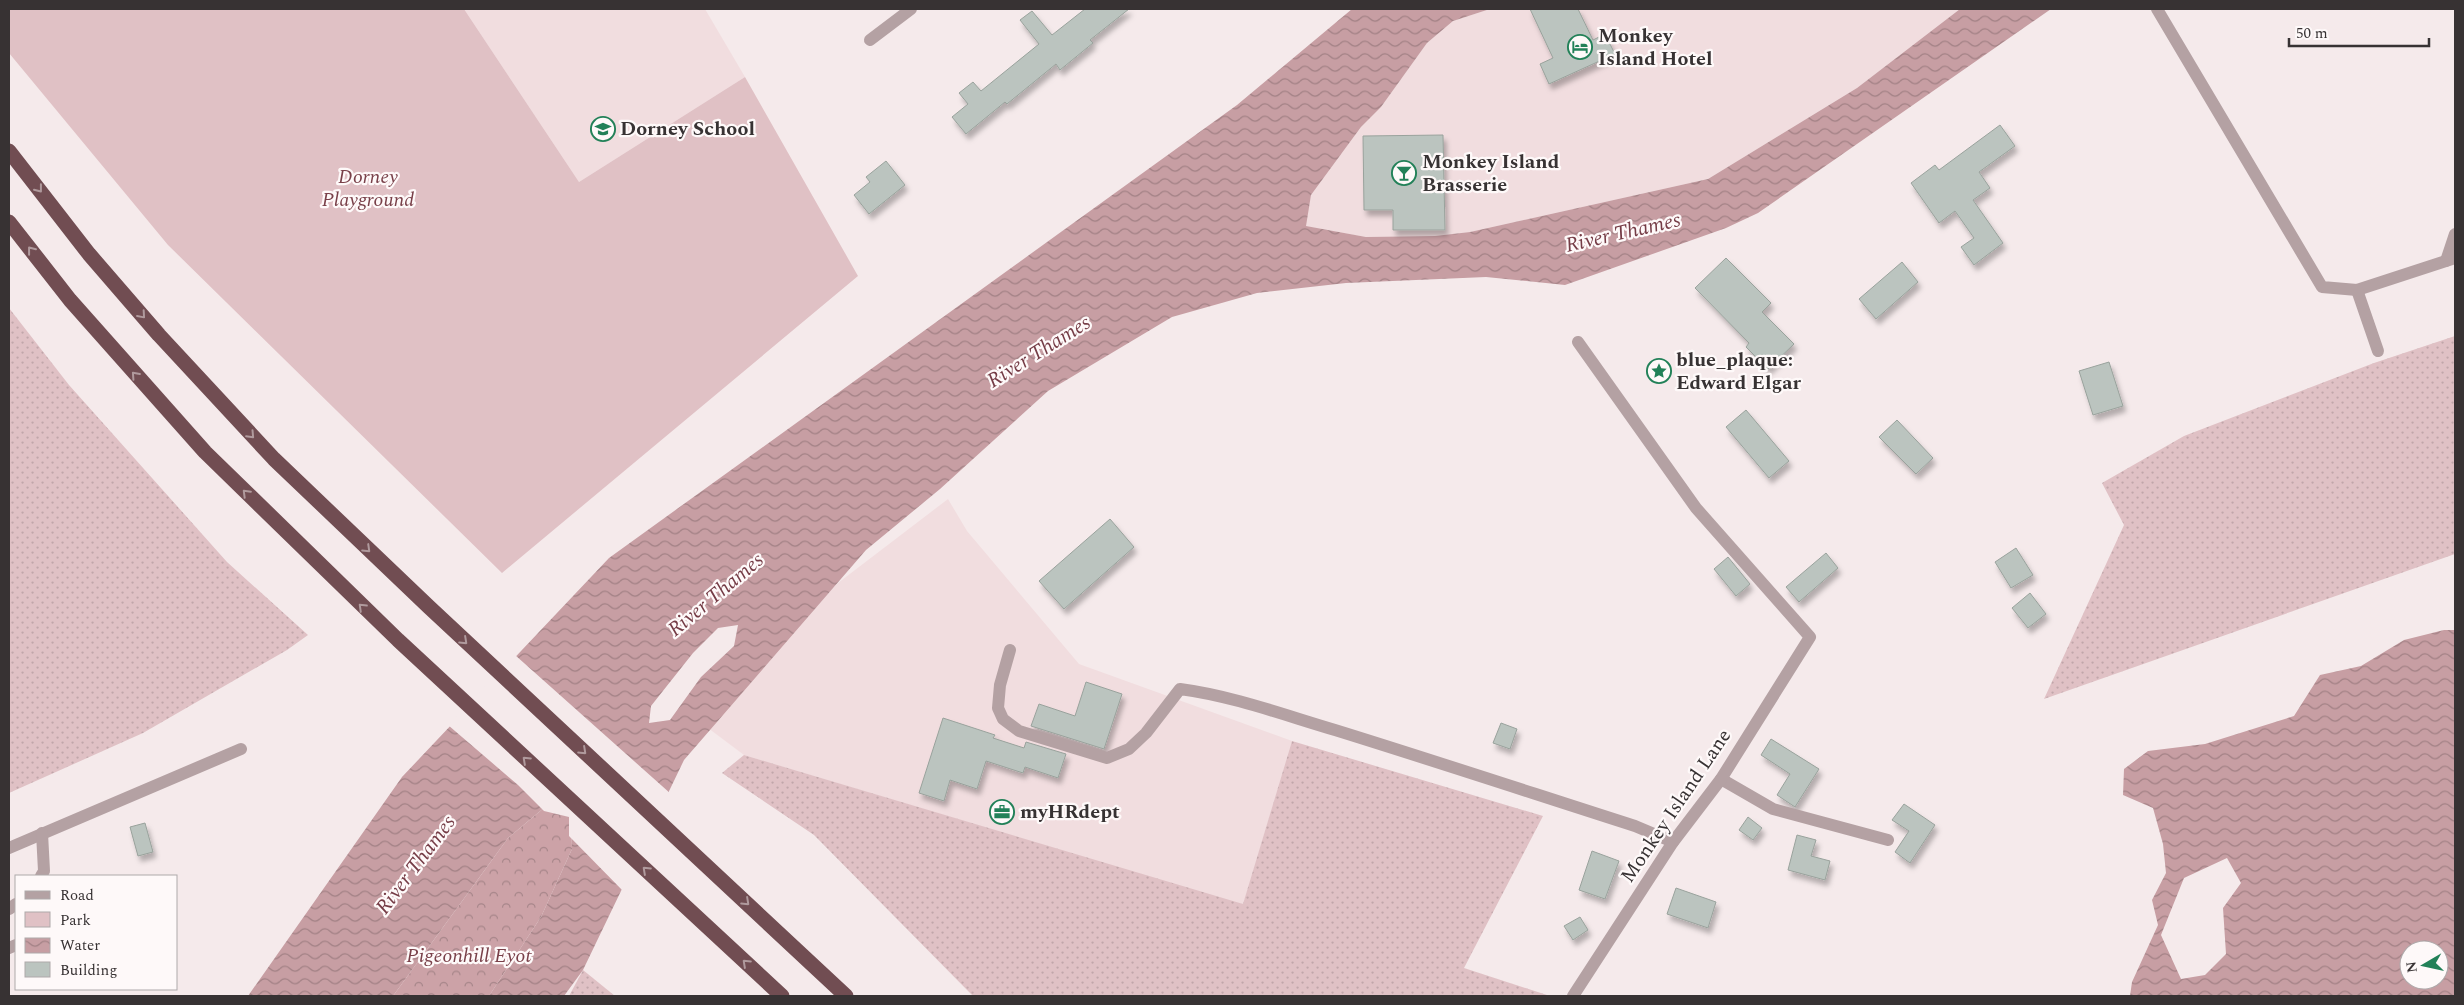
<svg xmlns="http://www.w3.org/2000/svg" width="2464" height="1005" font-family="Spectral,serif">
  <defs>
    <pattern id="grass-dots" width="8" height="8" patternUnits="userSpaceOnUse" patternTransform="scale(1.25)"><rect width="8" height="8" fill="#e0c1c5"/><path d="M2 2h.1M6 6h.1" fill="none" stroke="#c1a6aa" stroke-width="1.8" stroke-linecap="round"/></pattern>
    <pattern id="forest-crowns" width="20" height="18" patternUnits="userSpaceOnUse" patternTransform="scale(1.25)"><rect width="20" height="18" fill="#cca2a7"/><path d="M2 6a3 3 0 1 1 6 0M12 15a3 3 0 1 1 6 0" fill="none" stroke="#a68589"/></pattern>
    <pattern id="water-waves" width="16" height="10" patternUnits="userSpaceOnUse" patternTransform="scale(1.25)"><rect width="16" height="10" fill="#c79ea3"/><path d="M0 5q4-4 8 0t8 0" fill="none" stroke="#a28185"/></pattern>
    <filter id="shadow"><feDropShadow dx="3" dy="5.5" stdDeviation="2.5" flood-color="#0004"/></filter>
  </defs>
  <rect width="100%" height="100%" fill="#f5eaeb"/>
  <g fill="#f1dddf">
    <path d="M464 9H705L745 77 579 182Z"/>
    <path d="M1490 9H1960L1857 88 1708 179 1470 232 1435 236 1366 237 1305 226 1311 195 1361 127 1381 107 1427 43 1453 21Z"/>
    <path d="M948 499 967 531 1079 664 1292 741 1243 905 744 755 704 725 838 583Z"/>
  </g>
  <g fill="url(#grass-dots)">
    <path d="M9 308 69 385 227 562 308 635 287 650 143 733 9 793Z"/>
    <path d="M2455 336V554L2044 699 2124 525 2102 483 2184 436 2374 363Z"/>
    <path d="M1292 741 1543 816 1464 968 1550 996H973L814 835 722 773 744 755 1243 904Z"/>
    <path d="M583 970 615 996H569Z"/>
  </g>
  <path fill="url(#forest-crowns)" d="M545 807 571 816 572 849 541 917 489 996H393L508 838Z"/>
  <path fill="#e0c1c5" d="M9 9H464L579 182 745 77 858 276 502 573 168 245 9 53Z"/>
  <g fill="url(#water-waves)" fill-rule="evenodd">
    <path d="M1352 9H1490L1453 21 1427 43 1381 107 1361 127 1311 195 1306 226 1366 237 1435 236 1470 232 1708 179 1857 88 1960 9H2051L1758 213 1726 228 1565 285 1486 277 1346 283 1257 293 1172 317 1048 391 940 489 866 550 684 760 583 970 564 996H489L541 917 572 849 571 816 545 807 508 838 393 996H248L402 777 609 558 1237 105ZM738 625 734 646 701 677 670 720 649 723 651 706 693 653 718 628Z"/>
    <path d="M2444 630H2455V996H2130L2132 982 2158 925 2152 900 2166 873 2163 844 2153 808 2123 795 2124 769 2148 751 2205 744 2294 716 2320 675 2361 666 2404 640ZM2227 858 2241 883 2223 908 2226 954 2205 975 2181 979 2161 935 2184 878ZM2409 950H2439V980H2409Z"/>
  </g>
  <path fill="#f5eaeb" d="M515 655 671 794 624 892 569 836V817L544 811 518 785 448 725Z"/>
  <g fill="#bbc4bf" stroke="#99a29c" filter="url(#shadow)">
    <path d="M1085 9H1129L1090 40 1093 43 1060 70 1056 64 1007 104 1005 102 966 134 952 117 968 104 959 93 973 82 981 91 1039 44 1020 20 1032 11 1052 35Z"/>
    <path d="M1530 9H1578L1593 40 1605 34 1615 54 1549 84 1540 64 1553 58Z"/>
    <path d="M2000 125 2015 146 1979 172 1990 188 1973 200 2003 243 1974 265 1961 247 1974 238 1955 211 1939 223 1911 183 1935 165 1939 170Z"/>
    <path d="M1443 135 1445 230H1393V210H1364L1363 136Z"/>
    <path d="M886 161 905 185 869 214 854 195 870 182 866 177Z"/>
    <path d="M1726 258 1771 303 1762 312 1794 344 1768 369 1746 347 1749 343 1695 288Z"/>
    <path d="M1902 262 1918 282 1876 319 1859 299Z"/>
    <path d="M2109 362 2123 406 2093 415 2079 371Z"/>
    <path d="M1746 410 1789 461 1769 478 1726 427Z"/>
    <path d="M1897 420 1933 458 1916 474 1879 437Z"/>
    <path d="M1110 519 1134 547 1064 609 1039 581Z"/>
    <path d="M2016 548 2033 575 2011 588 1995 562Z"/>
    <path d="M1826 553 1838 568 1799 602 1786 587Z"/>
    <path d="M1728 557 1750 584 1736 596 1714 569Z"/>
    <path d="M2030 593 2046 614 2028 628 2012 608Z"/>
    <path d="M1086 682 1122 694 1104 749 1031 726 1039 704 1075 716Z"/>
    <path d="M943 718 995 735 993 738 1024 748 1026 742 1066 754 1058 778 1025 767 1023 773 986 761 977 789 950 780 944 801 919 793Z"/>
    <path d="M1501 723 1517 729 1510 749 1493 743Z"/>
    <path d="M1771 739 1819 769 1795 807 1777 795 1790 774 1761 755Z"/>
    <path d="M1904 804 1935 825 1910 863 1895 852 1909 831 1892 820Z"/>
    <path d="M1748 817 1762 828 1753 840 1739 830Z"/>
    <path d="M145 823 153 852 138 856 130 827Z"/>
    <path d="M1797 835 1816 840 1811 856 1830 861 1825 880 1788 870Z"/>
    <path d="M1592 851 1619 861 1605 899 1579 890Z"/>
    <path d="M1676 888 1716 902 1708 928 1667 914Z"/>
    <path d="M1580 917 1588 930 1573 940 1564 926Z"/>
  </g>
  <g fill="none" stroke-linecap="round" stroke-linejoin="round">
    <g stroke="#b4a1a3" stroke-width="12">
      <path d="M2157 9 2322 287 2357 290 2455 258"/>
      <path d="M870 40 911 9"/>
      <path d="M2446 261 2455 234"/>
      <path d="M2357 290 2378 351"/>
      <path d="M1010 650 1000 685 998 708 1003 719 1019 731 1107 758 1129 749 1146 733 1180 689C1233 696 1284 715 1335 730 1435 761 1535 794 1635 826L1673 842"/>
      <path d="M1721 779 1773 809 1888 840"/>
      <path d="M9 848 241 749"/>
      <path d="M41 876 44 871 42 833"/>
      <path d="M9 909 16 904"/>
      <path d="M9 948 16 945"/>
      <path d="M1573 996 1673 842 1721 779 1810 637 1696 508 1578 342"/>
    </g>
    <g stroke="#714d52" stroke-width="15">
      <path d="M9 151 89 254 159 335 274 459 429 607 846 996"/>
      <path d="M9 222 70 300 205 452 398 640 782 996"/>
    </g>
  </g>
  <defs><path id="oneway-chevron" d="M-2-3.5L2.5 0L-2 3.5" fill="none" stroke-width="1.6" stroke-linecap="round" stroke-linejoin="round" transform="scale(1.25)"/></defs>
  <g stroke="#b09a9d">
    <use href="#oneway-chevron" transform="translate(39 189) rotate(52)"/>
    <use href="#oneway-chevron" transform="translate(31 250) rotate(-128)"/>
    <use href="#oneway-chevron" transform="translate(142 315) rotate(49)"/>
    <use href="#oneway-chevron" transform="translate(135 375) rotate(-132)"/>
    <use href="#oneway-chevron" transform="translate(251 435) rotate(47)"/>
    <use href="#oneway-chevron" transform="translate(246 493) rotate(-135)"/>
    <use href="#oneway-chevron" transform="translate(367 549) rotate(44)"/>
    <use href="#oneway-chevron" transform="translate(362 607) rotate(-136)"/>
    <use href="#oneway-chevron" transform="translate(464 641) rotate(43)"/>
    <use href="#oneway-chevron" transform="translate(583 751) rotate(43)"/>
    <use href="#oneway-chevron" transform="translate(526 760) rotate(-137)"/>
    <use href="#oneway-chevron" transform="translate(646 870) rotate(-137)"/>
    <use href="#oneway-chevron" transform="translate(746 902) rotate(43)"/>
    <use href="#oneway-chevron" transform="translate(746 963) rotate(-137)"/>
  </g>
  <defs>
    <symbol id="hotel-ring" viewBox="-11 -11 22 22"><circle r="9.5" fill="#fef9f9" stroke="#228158" stroke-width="1.5"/><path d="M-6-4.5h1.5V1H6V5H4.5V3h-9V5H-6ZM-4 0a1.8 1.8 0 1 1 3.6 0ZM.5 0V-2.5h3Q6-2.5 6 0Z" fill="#228158"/></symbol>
    <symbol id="school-ring" viewBox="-11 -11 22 22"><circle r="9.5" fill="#fef9f9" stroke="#228158" stroke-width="1.5"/><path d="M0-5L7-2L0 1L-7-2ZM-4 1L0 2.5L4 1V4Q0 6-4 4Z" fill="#228158"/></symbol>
    <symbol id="bar-ring" viewBox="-11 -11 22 22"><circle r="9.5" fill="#fef9f9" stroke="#228158" stroke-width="1.5"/><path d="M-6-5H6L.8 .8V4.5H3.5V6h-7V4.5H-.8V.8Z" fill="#228158"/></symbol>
    <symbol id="sight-ring" viewBox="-11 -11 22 22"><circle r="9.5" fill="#fef9f9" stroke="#228158" stroke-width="1.5"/><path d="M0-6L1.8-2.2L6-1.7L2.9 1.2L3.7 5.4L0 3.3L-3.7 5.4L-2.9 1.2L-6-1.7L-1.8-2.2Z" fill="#228158"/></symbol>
    <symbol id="office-ring" viewBox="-11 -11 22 22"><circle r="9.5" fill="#fef9f9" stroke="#228158" stroke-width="1.5"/><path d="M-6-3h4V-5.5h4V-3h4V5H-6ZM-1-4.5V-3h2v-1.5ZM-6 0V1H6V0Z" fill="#228158"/></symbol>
  </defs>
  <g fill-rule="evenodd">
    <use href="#hotel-ring" x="1566" y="33" width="28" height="28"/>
    <use href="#school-ring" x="589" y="115" width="28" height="28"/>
    <use href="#bar-ring" x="1390" y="159" width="28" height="28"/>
    <use href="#sight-ring" x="1645" y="357" width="28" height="28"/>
    <use href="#office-ring" x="988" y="798" width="28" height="28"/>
  </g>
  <g text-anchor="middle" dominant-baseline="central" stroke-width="4.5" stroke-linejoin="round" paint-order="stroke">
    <g font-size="20" font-weight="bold" fill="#373233" stroke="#fef9f9" text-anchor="start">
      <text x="1598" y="36">Monkey<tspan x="1598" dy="23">Island Hotel</tspan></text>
      <text x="620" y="129">Dorney School</text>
      <text x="1422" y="162">Monkey Island<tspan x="1422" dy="23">Brasserie</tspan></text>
      <text x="1676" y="360">blue_plaque:<tspan x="1676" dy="23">Edward Elgar</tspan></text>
      <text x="1020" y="812">myHRdept</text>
    </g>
    <g font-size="20" font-style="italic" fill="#794049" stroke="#fef9f9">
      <text x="368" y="177">Dorney<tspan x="368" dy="23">Playground</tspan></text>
      <text x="469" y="956">Pigeonhill Eyot</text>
    </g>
    <g font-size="20" fill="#373233" stroke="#fef9f9">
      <text transform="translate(1676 806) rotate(-56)">Monkey Island Lane</text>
    </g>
    <g font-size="21" font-style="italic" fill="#753c46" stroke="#fef9f9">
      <text transform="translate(1623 233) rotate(-13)">River Thames</text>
      <text transform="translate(1039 352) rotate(-32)">River Thames</text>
      <text transform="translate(716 595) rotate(-40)">River Thames</text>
      <text transform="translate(416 865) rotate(-53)">River Thames</text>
    </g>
  </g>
  <rect width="2464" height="1005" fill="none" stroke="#373233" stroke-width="20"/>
  <rect x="15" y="875" width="162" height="115" fill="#fef9f9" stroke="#aea9aa"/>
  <rect x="25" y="891" width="25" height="8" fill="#b4a1a3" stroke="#aea9aa"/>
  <text x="60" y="900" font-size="15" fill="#373233">Road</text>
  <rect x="25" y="912" width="25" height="15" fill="#e0c1c5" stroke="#aea9aa"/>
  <text x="60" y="925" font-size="15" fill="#373233">Park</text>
  <rect x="25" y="938" width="25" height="15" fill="url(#water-waves)" stroke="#aea9aa"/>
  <text x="60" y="950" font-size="15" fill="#373233">Water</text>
  <rect x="25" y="962" width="25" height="15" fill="#bbc4bf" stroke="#aea9aa"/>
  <text x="60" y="975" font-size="15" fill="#373233">Building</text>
  <g transform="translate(2424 965) rotate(261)"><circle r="24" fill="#fef9f9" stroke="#aea9aa"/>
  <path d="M0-4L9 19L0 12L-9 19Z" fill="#228158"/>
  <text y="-8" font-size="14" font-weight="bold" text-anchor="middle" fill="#373233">N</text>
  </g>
  <path d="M2289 38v8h140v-8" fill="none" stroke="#373233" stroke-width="2.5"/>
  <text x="2296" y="38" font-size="15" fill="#373233" stroke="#fef9f9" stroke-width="4" paint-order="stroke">50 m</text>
</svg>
